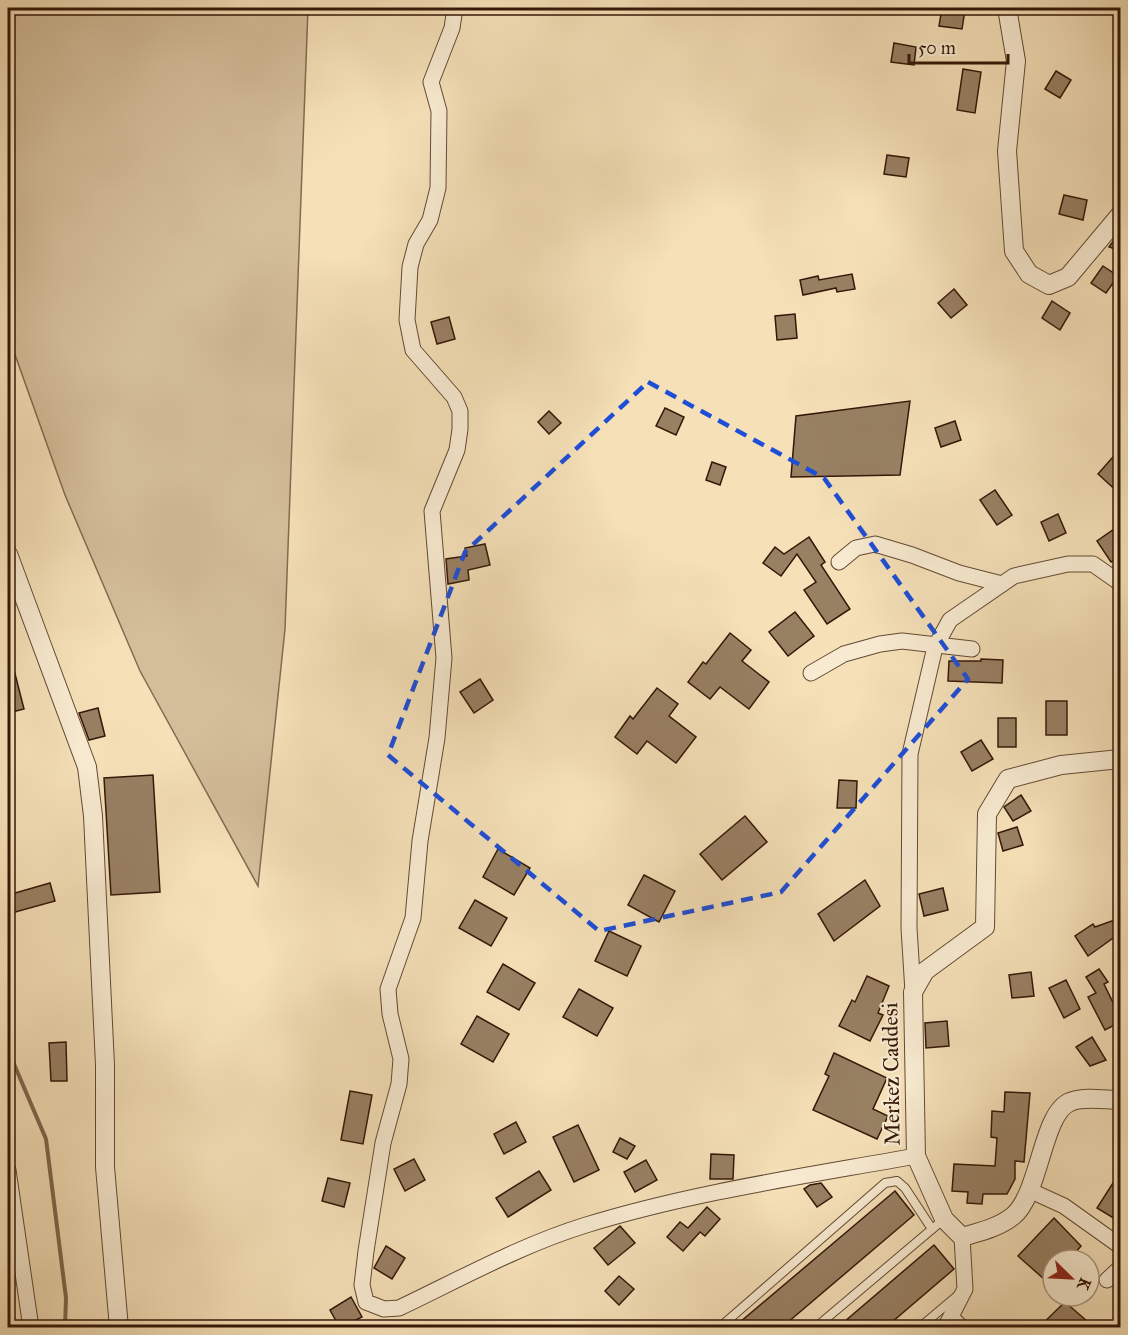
<svg xmlns="http://www.w3.org/2000/svg" width="1128" height="1335" font-family="'IM FELL Great Primer',serif">
  <rect width="100%" height="100%" fill="#f5e0b8"/>
  <filter id="stains"><feTurbulence type="fractalNoise" baseFrequency=".00333" numOctaves="4"/><feColorMatrix values="0 0 0 0 .2 0 0 0 0 .09 0 0 0 0 .02 0 0 0 .5 -.17"/></filter>
  <radialGradient id="worn" r=".72"><stop offset=".6" stop-color="#630" stop-opacity="0"/><stop offset="1" stop-color="#630" stop-opacity=".3"/></radialGradient>
  <path fill="#d4be9a" stroke="#846a50" stroke-width="1.5" d="M8 8H308L285 629 258 886 140 671 65 495 8 335Z"/>
  <g fill="none" stroke-linecap="round" stroke-linejoin="round">
    <path stroke="#80674d" stroke-width="4" d="M8 1050 46 1139 66 1298 65 1328"/>
  </g>
  <g fill="#988063" stroke="#341707" stroke-width="1.5">
    <path d="M942 8 965 10 962 29 939 26Z"/>
    <path d="M894 43 916 47 914 65 891 62Z"/>
    <path d="M963 69 981 72 975 113 957 110Z"/>
    <path d="M1056 71 1071 80 1060 98 1045 89Z"/>
    <path d="M887 155 909 158 906 177 884 174Z"/>
    <path d="M1064 195 1087 200 1083 220 1059 214Z"/>
    <path d="M1120 232V251L1109 247Z"/>
    <path d="M1103 266 1118 276 1106 293 1091 283Z"/>
    <path d="M852 274 855 289 837 292 836 288 803 295 800 280 818 276 819 280Z"/>
    <path d="M954 289 967 305 951 318 938 303Z"/>
    <path d="M1052 301 1070 313 1060 330 1042 318Z"/>
    <path d="M795 314 797 338 777 340 775 316Z"/>
    <path d="M449 317 455 339 437 344 431 322Z"/>
    <path d="M910 401 900 475 791 477 796 416Z"/>
    <path d="M665 408 684 417 676 435 656 426Z"/>
    <path d="M549 411 561 423 549 434 538 422Z"/>
    <path d="M955 421 961 440 941 447 935 428Z"/>
    <path d="M1120 449V494L1098 474Z"/>
    <path d="M712 462 726 467 720 485 706 480Z"/>
    <path d="M995 490 1012 515 997 525 980 500Z"/>
    <path d="M1058 514 1066 533 1049 541 1041 522Z"/>
    <path d="M1120 525V556L1111 562 1097 541Z"/>
    <path d="M809 537 825 562 821 565 850 609 827 624 804 590 816 582 797 554 781 576 763 563 775 547 784 554Z"/>
    <path d="M485 544 490 565 468 570 469 580 448 584 446 559 467 556 465 548Z"/>
    <path d="M795 612 814 636 788 656 769 632Z"/>
    <path d="M730 633 751 650 742 661 769 682 749 709 720 687 710 699 688 682 703 662 706 664Z"/>
    <path d="M8 658H11L24 709 8 713Z"/>
    <path d="M981 659 1003 660 1002 683 948 681 949 661H981Z"/>
    <path d="M480 679 493 700 474 713 460 692Z"/>
    <path d="M657 688 678 704 669 716 696 737 676 763 647 741 637 754 615 737 630 716 633 719Z"/>
    <rect x="1046" y="701" width="21" height="34"/>
    <path d="M98 708 105 736 89 740 79 713Z"/>
    <rect x="998" y="718" width="18" height="29"/>
    <path d="M981 740 993 759 972 771 961 752Z"/>
    <path d="M153 775 160 892 111 895 104 778Z"/>
    <path d="M839 780 857 781 856 808H837Z"/>
    <path d="M1021 795 1031 811 1013 821 1004 807Z"/>
    <path d="M745 816 767 842 722 880 700 854Z"/>
    <path d="M1017 827 1023 845 1003 851 998 833Z"/>
    <path d="M498 849 530 868 514 895 483 877Z"/>
    <path d="M644 875 675 891 659 922 628 905Z"/>
    <path d="M865 880 880 906 834 941 818 914Z"/>
    <path d="M50 883 55 901 8 914V895Z"/>
    <path d="M943 888 948 910 924 916 919 894Z"/>
    <path d="M475 900 507 918 491 946 459 928Z"/>
    <path d="M1120 918V933L1088 956 1075 936 1093 924 1095 927Z"/>
    <path d="M609 931 641 946 627 976 595 961Z"/>
    <path d="M503 964 535 983 519 1010 487 992Z"/>
    <path d="M1099 969 1108 982 1104 984 1120 1017V1022L1105 1030 1088 997 1096 993 1086 977Z"/>
    <path d="M1031 972 1034 996 1012 998 1009 975Z"/>
    <path d="M867 976 889 986 878 1013 883 1015 870 1041 839 1026 852 1000 855 1002Z"/>
    <path d="M1066 980 1080 1009 1064 1018 1049 988Z"/>
    <path d="M579 989 613 1008 597 1036 563 1017Z"/>
    <path d="M477 1016 509 1034 493 1062 461 1044Z"/>
    <path d="M947 1021 949 1046 926 1048 925 1023Z"/>
    <path d="M1092 1037 1106 1060 1090 1066 1076 1047Z"/>
    <path d="M66 1042 67 1081H51L49 1043Z"/>
    <path d="M834 1053 887 1078 873 1109 888 1116 877 1139 813 1110 829 1076 825 1074Z"/>
    <path d="M350 1091 372 1095 363 1144 341 1140Z"/>
    <path d="M1005 1092 1030 1093 1024 1162 1015 1161V1179L1007 1194H983L982 1204 967 1203 968 1192 952 1191 954 1164 995 1166 997 1138 991 1137 992 1111 1004 1112Z"/>
    <path d="M516 1122 526 1142 504 1154 494 1134Z"/>
    <path d="M578 1125 599 1170 574 1182 553 1137Z"/>
    <path d="M620 1138 635 1146 627 1159 613 1152Z"/>
    <path d="M711 1154 734 1155 733 1179H710Z"/>
    <path d="M414 1159 425 1180 405 1191 394 1169Z"/>
    <path d="M646 1160 657 1180 635 1192 624 1172Z"/>
    <path d="M539 1171 551 1190 508 1217 496 1198Z"/>
    <path d="M328 1178 350 1183 344 1207 322 1201Z"/>
    <path d="M821 1183 832 1197 817 1207 804 1189 810 1185Z"/>
    <path d="M1113 1183 1120 1187V1222L1097 1208Z"/>
    <path d="M895 1191 914 1215 781 1328H733Z"/>
    <path d="M707 1207 720 1219 705 1236 700 1232 683 1251 667 1237 680 1222 688 1228Z"/>
    <path d="M1054 1218 1081 1246 1069 1260H1053V1287L1018 1256Z"/>
    <path d="M620 1226 635 1243 608 1265 594 1248Z"/>
    <path d="M934 1245 954 1269 885 1328H837Z"/>
    <path d="M386 1246 405 1258 392 1279 374 1268Z"/>
    <path d="M619 1276 634 1289 619 1305 605 1291Z"/>
    <path d="M351 1297 362 1317 340 1328 330 1310Z"/>
    <path d="M1065 1302 1095 1328H1038Z"/>
  </g>
  <g fill="none" stroke-linecap="round" stroke-linejoin="round">
    <defs>
      <g id="service">
        <path d="M719 1328 885 1183 897 1181 905 1188 932 1229"/>
        <path d="M815 1328 944 1219"/>
        <path d="M919 1328 957 1296"/>
      </g>
      <g id="minor">
        <path d="M455 8 452 28 431 82 439 111 438 188 430 220 416 244 410 267 407 320 413 350 454 397 460 411V429L457 450 432 511 444 658 437 738 420 841 413 918 388 989 390 1014 401 1059 399 1084 383 1143 366 1251 362 1285 366 1302 384 1309 399 1308C460 1279 521 1245 586 1225 693 1192 806 1176 916 1156"/>
        <path d="M839 562 856 548 875 544 912 555 959 573 1002 584"/>
        <path d="M811 673 844 654 880 644 902 641 972 649"/>
        <path d="M913 992 909 928 910 754 935 647 950 620 1014 576 1068 564H1093L1120 583"/>
        <path d="M8 1170 31 1328"/>
        <path d="M1029 1190 1064 1206 1120 1246"/>
        <path d="M1107 1280 1120 1268"/>
        <path d="M951 1317 962 1328"/>
        <path d="M945 1328 965 1289 962 1237"/>
      </g>
      <g id="tertiary">
        <path d="M1007 8 1016 61 1007 151 1014 251 1029 274 1049 285 1068 277 1120 215"/>
        <path d="M8 554 87 767 93 816 105 1065V1167L119 1328"/>
        <path d="M1120 759 1061 765 1008 779 987 814 985 927 925 971 913 992 916 1156 944 1219 962 1237C979 1232 998 1228 1013 1216 1040 1194 1042 1113 1070 1102 1084 1096 1105 1100 1120 1100"/>
      </g>
    </defs>
    <use href="#service" stroke="#644933" stroke-width="10"/>
    <use href="#minor" stroke="#644933" stroke-width="17"/>
    <use href="#tertiary" stroke="#644933" stroke-width="20"/>
    <use href="#service" stroke="#f8ebd1" stroke-width="8"/>
    <use href="#minor" stroke="#f8ebd1" stroke-width="15"/>
    <use href="#tertiary" stroke="#f8ebd1" stroke-width="18"/>
  </g>
  <path fill="none" stroke="#1d4ed8" stroke-width="4.5" stroke-dasharray="12 8" stroke-linejoin="round" d="M648 382 824 478 968 679 781 892 599 931 388 755 465 552Z"/>
  <g text-anchor="middle" dominant-baseline="central" stroke-width="4.5" stroke-linejoin="round" paint-order="stroke">
    <g font-size="22" fill="#341707" stroke="#f8ebd1">
      <text transform="translate(891 1074) rotate(-91)">Merkez Caddesi</text>
    </g>
  </g>
  <rect width="1128" height="1335" fill="none" stroke="#f5e0b8" stroke-width="30"/>
  <rect x="9" y="9" width="1110" height="1317" fill="none" stroke="#341707" stroke-width="3"/>
  <rect x="15" y="15" width="1098" height="1305" fill="none" stroke="#341707" stroke-width="1.5"/>
  <g transform="translate(1071 1278) rotate(114)"><circle r="28" fill="#f8ebd1" stroke="#aa9680" stroke-width="1.5"/>
  <path d="M0-4.5L10 22L0 15L-10 22Z" fill="#8f2418"/>
  <text y="-9" font-size="16" font-weight="bold" text-anchor="middle" fill="#341707">K</text>
  </g>
  <path d="M909 54v9h99v-9" fill="none" stroke="#341707" stroke-width="3"/>
  <text x="918" y="54" font-size="18" fill="#341707" stroke="#f8ebd1" stroke-width="4.5" paint-order="stroke">50 m</text>
  <rect width="100%" height="100%" filter="url(#stains)"/>
  <rect width="100%" height="100%" fill="url(#worn)"/>
</svg>
